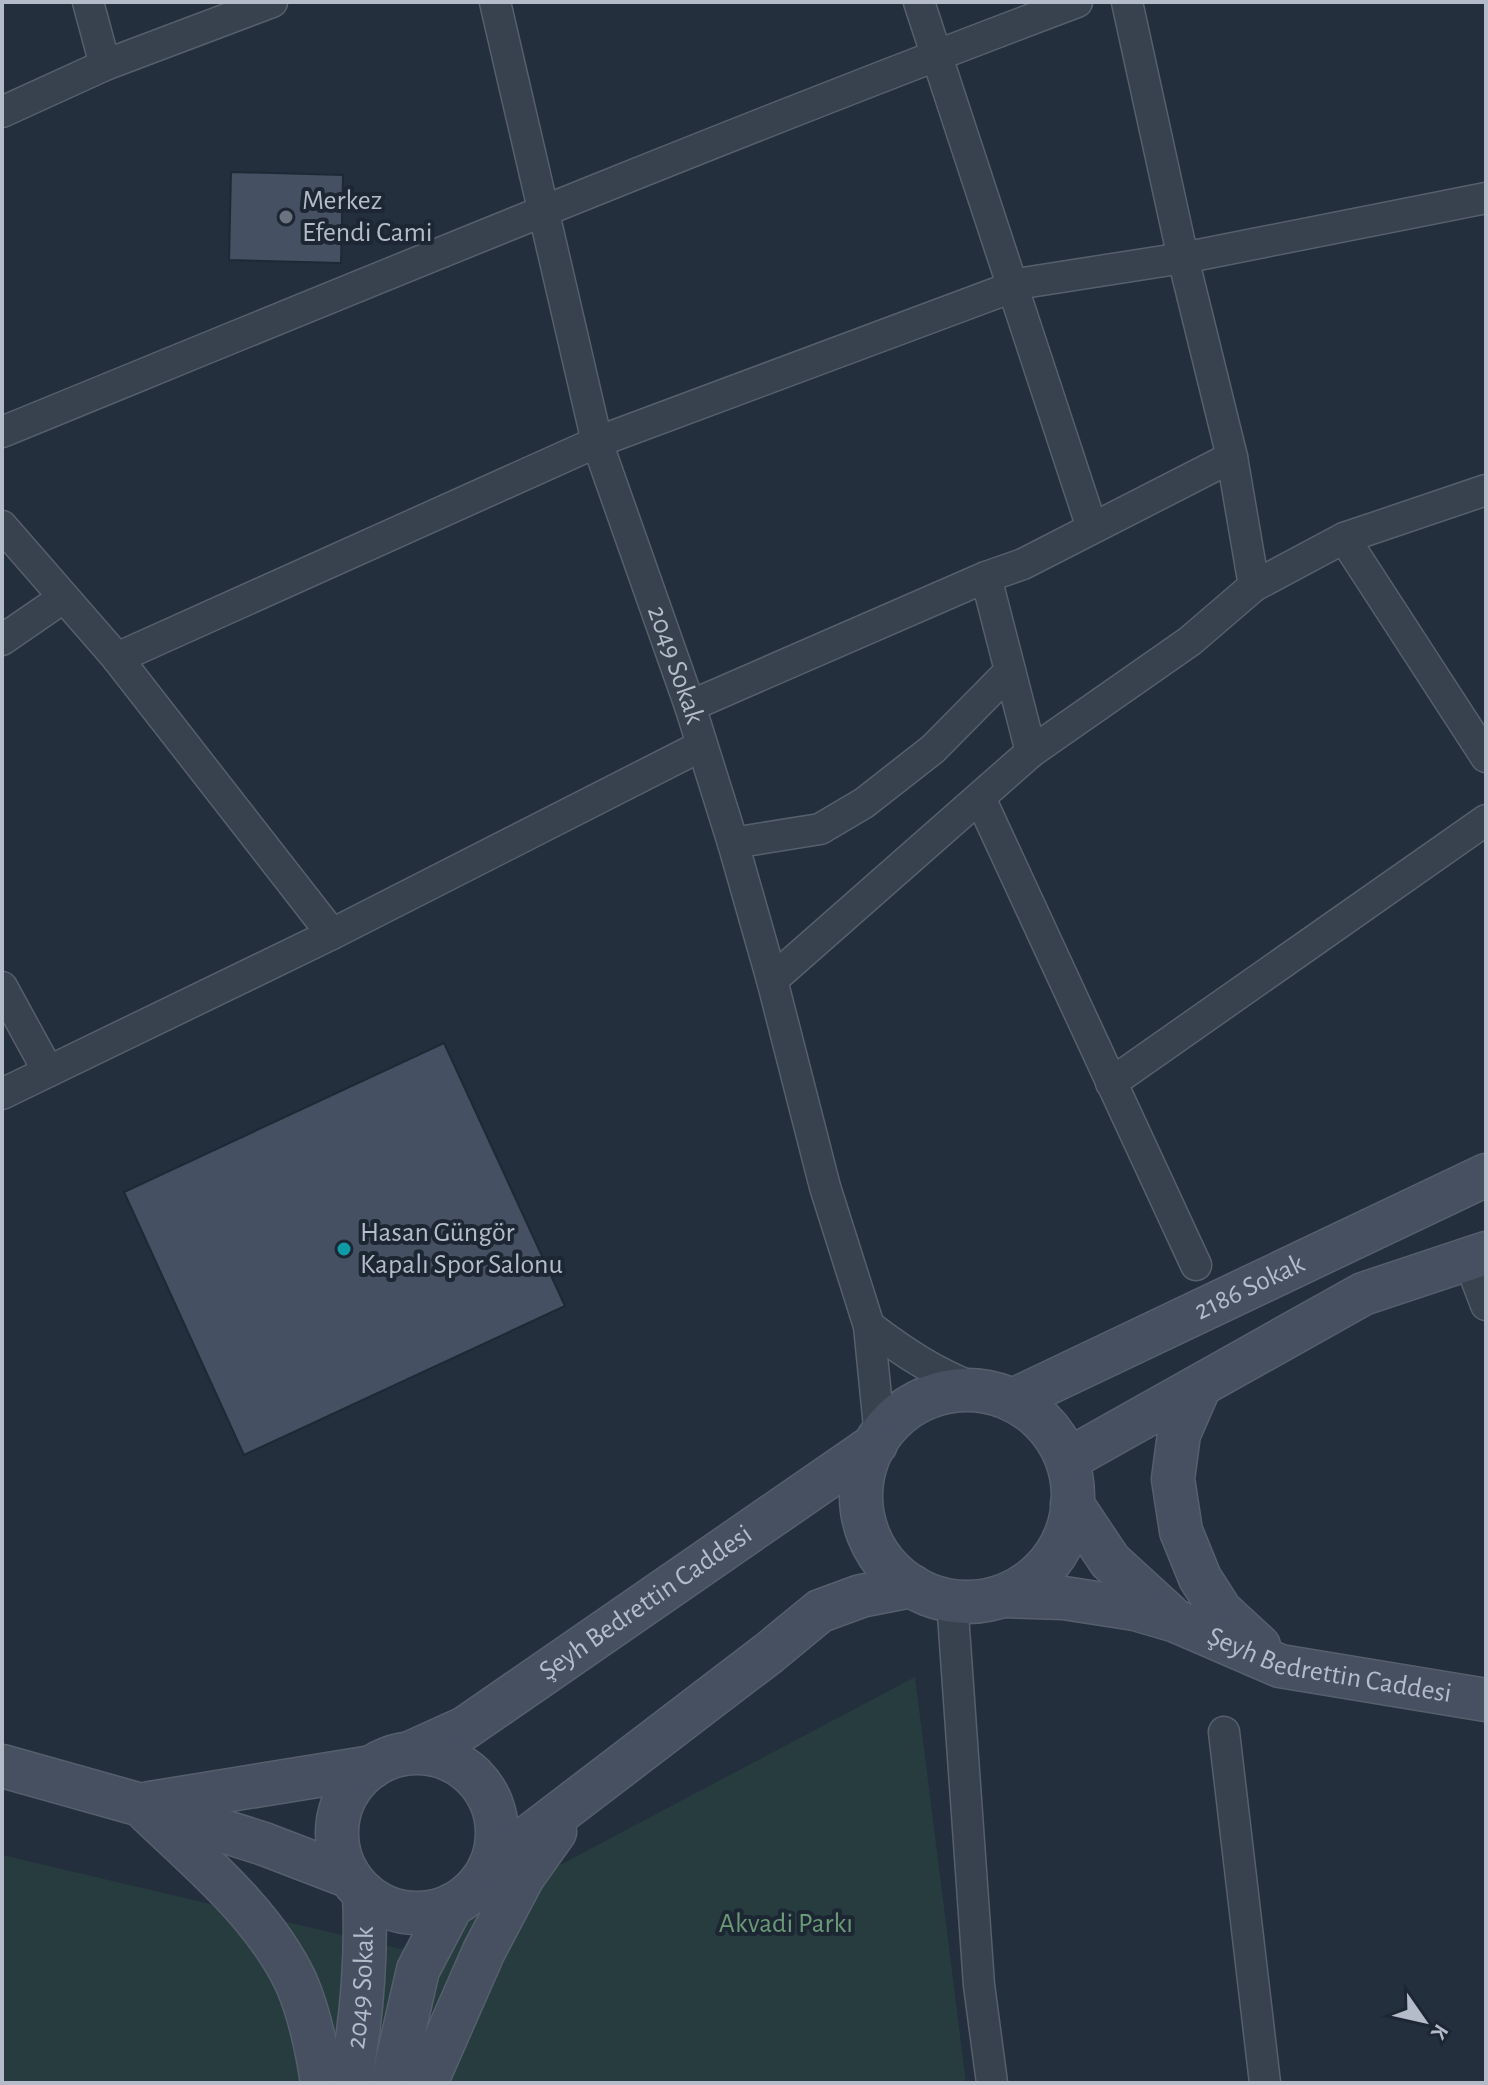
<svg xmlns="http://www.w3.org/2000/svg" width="1488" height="2085" font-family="'Alegreya Sans',sans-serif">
  <rect width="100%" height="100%" fill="#242f3e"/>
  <path fill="#263c3f" d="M915 1677 966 2083H2V1855L401 1949Z"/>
  <g fill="#455162" stroke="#1f2835" stroke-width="2">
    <path d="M231 172 343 175 341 263 229 260Z"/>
    <path d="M444 1043 565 1306 244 1455 124 1192Z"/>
  </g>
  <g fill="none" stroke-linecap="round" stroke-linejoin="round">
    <defs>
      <g id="street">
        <path d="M88 2 105 65"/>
        <path id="s1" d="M495 2 597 442 690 706 733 843 772 980 825 1187 869 1326 880 1437"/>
        <path d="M919 2 1092 528"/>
        <path d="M1127 2 1183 258 1232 457 1254 586"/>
        <path d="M2 112 105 65 272 2"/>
        <path d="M2 432C359 286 716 138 1077 2"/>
        <path d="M2 526 117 658 332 934"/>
        <path d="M1344 538 1486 757"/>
        <path d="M986 577 1031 752"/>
        <path d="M2 640 63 598"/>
        <path d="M117 658 597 442 1023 283 1183 258 1486 198"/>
        <path d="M690 706 986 577 1023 564 1232 457"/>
        <path d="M980 798 1196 1265"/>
        <path d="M733 843 820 829 864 803 933 749 1010 671"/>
        <path d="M772 980 1031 752 1190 641 1254 586 1344 538 1486 490"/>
        <path d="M2 987 48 1071"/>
        <path d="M1111 1083 1486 820"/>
        <path d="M2 1094 332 934 701 746"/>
        <path d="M1469 1260 1486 1305"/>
        <path d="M869 1326C906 1354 935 1373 979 1390"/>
        <path d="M952 1600 979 1985 992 2083"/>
        <path d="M1224 1732 1265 2083"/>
      </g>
      <g id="secondary">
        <path d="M1200 1386 1179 1434 1173 1479 1181 1531 1200 1578 1221 1611 1259 1646"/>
        <circle cx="967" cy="1496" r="106"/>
        <path id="s2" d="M1013 1400 1486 1175"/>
        <path d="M1067 1460 1363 1294 1486 1253"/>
        <path d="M1072 1504 1110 1561 1169 1615"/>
        <path id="s3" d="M1004 1596 1064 1598 1135 1609 1176 1621 1280 1666 1486 1700"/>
        <path id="s4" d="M412 1752 465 1728 876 1444"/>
        <circle cx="417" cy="1833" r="80"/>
        <path d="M2 1766 141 1805 264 1844 350 1877"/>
        <path d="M150 1803 372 1767"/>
        <path d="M147 1811C201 1863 263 1913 296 1982 310 2014 317 2049 322 2083"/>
        <path d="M490 1866 769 1653 820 1611 861 1596 912 1586"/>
        <path id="s5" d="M350 2083C362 2019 367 1958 364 1893"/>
        <path d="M392 2083 418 1970 452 1905"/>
        <path d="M426 2083 484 1951 523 1877 555 1832"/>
      </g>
    </defs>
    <use href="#street" stroke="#565f6c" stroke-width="33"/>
    <use href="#secondary" stroke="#565f6c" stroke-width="45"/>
    <use href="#street" stroke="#38414e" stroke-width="30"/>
    <use href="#secondary" stroke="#465061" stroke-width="42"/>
  </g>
  <circle fill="#6b7280" stroke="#1d2633" stroke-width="3" cx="286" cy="217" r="8"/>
  <circle fill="#0f9aa8" stroke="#1d2633" stroke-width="3" cx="344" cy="1249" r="8"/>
  <g text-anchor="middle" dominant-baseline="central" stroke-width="8" stroke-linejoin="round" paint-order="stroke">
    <g font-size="28" fill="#b4bcc9" stroke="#1d2633" text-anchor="start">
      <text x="302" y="201">Merkez<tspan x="302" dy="32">Efendi Cami</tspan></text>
      <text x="360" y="1233">Hasan Güngör<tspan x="360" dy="32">Kapalı Spor Salonu</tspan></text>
    </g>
    <g font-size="28" fill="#b4bcc9" stroke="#1d2633">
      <text stroke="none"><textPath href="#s1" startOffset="688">2049 Sokak</textPath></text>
      <text stroke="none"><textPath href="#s2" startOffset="262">2186 Sokak</textPath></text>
      <text stroke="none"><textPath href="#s4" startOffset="278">Şeyh Bedrettin Caddesi</textPath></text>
      <text stroke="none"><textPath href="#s3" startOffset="336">Şeyh Bedrettin Caddesi</textPath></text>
      <text stroke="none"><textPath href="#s5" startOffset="96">2049 Sokak</textPath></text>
    </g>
    <g font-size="28" fill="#6b9a76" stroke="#1d2633">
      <text x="786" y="1924">Akvadi Parkı</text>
    </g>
  </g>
  <rect width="1488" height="2085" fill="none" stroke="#b4bcc9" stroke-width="8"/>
  <g transform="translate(1424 2021) rotate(124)" stroke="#1d2633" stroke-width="6" paint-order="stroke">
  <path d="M0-6L14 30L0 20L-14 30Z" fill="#b4bcc9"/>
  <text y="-12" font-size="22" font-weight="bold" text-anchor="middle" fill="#b4bcc9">K</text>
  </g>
</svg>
